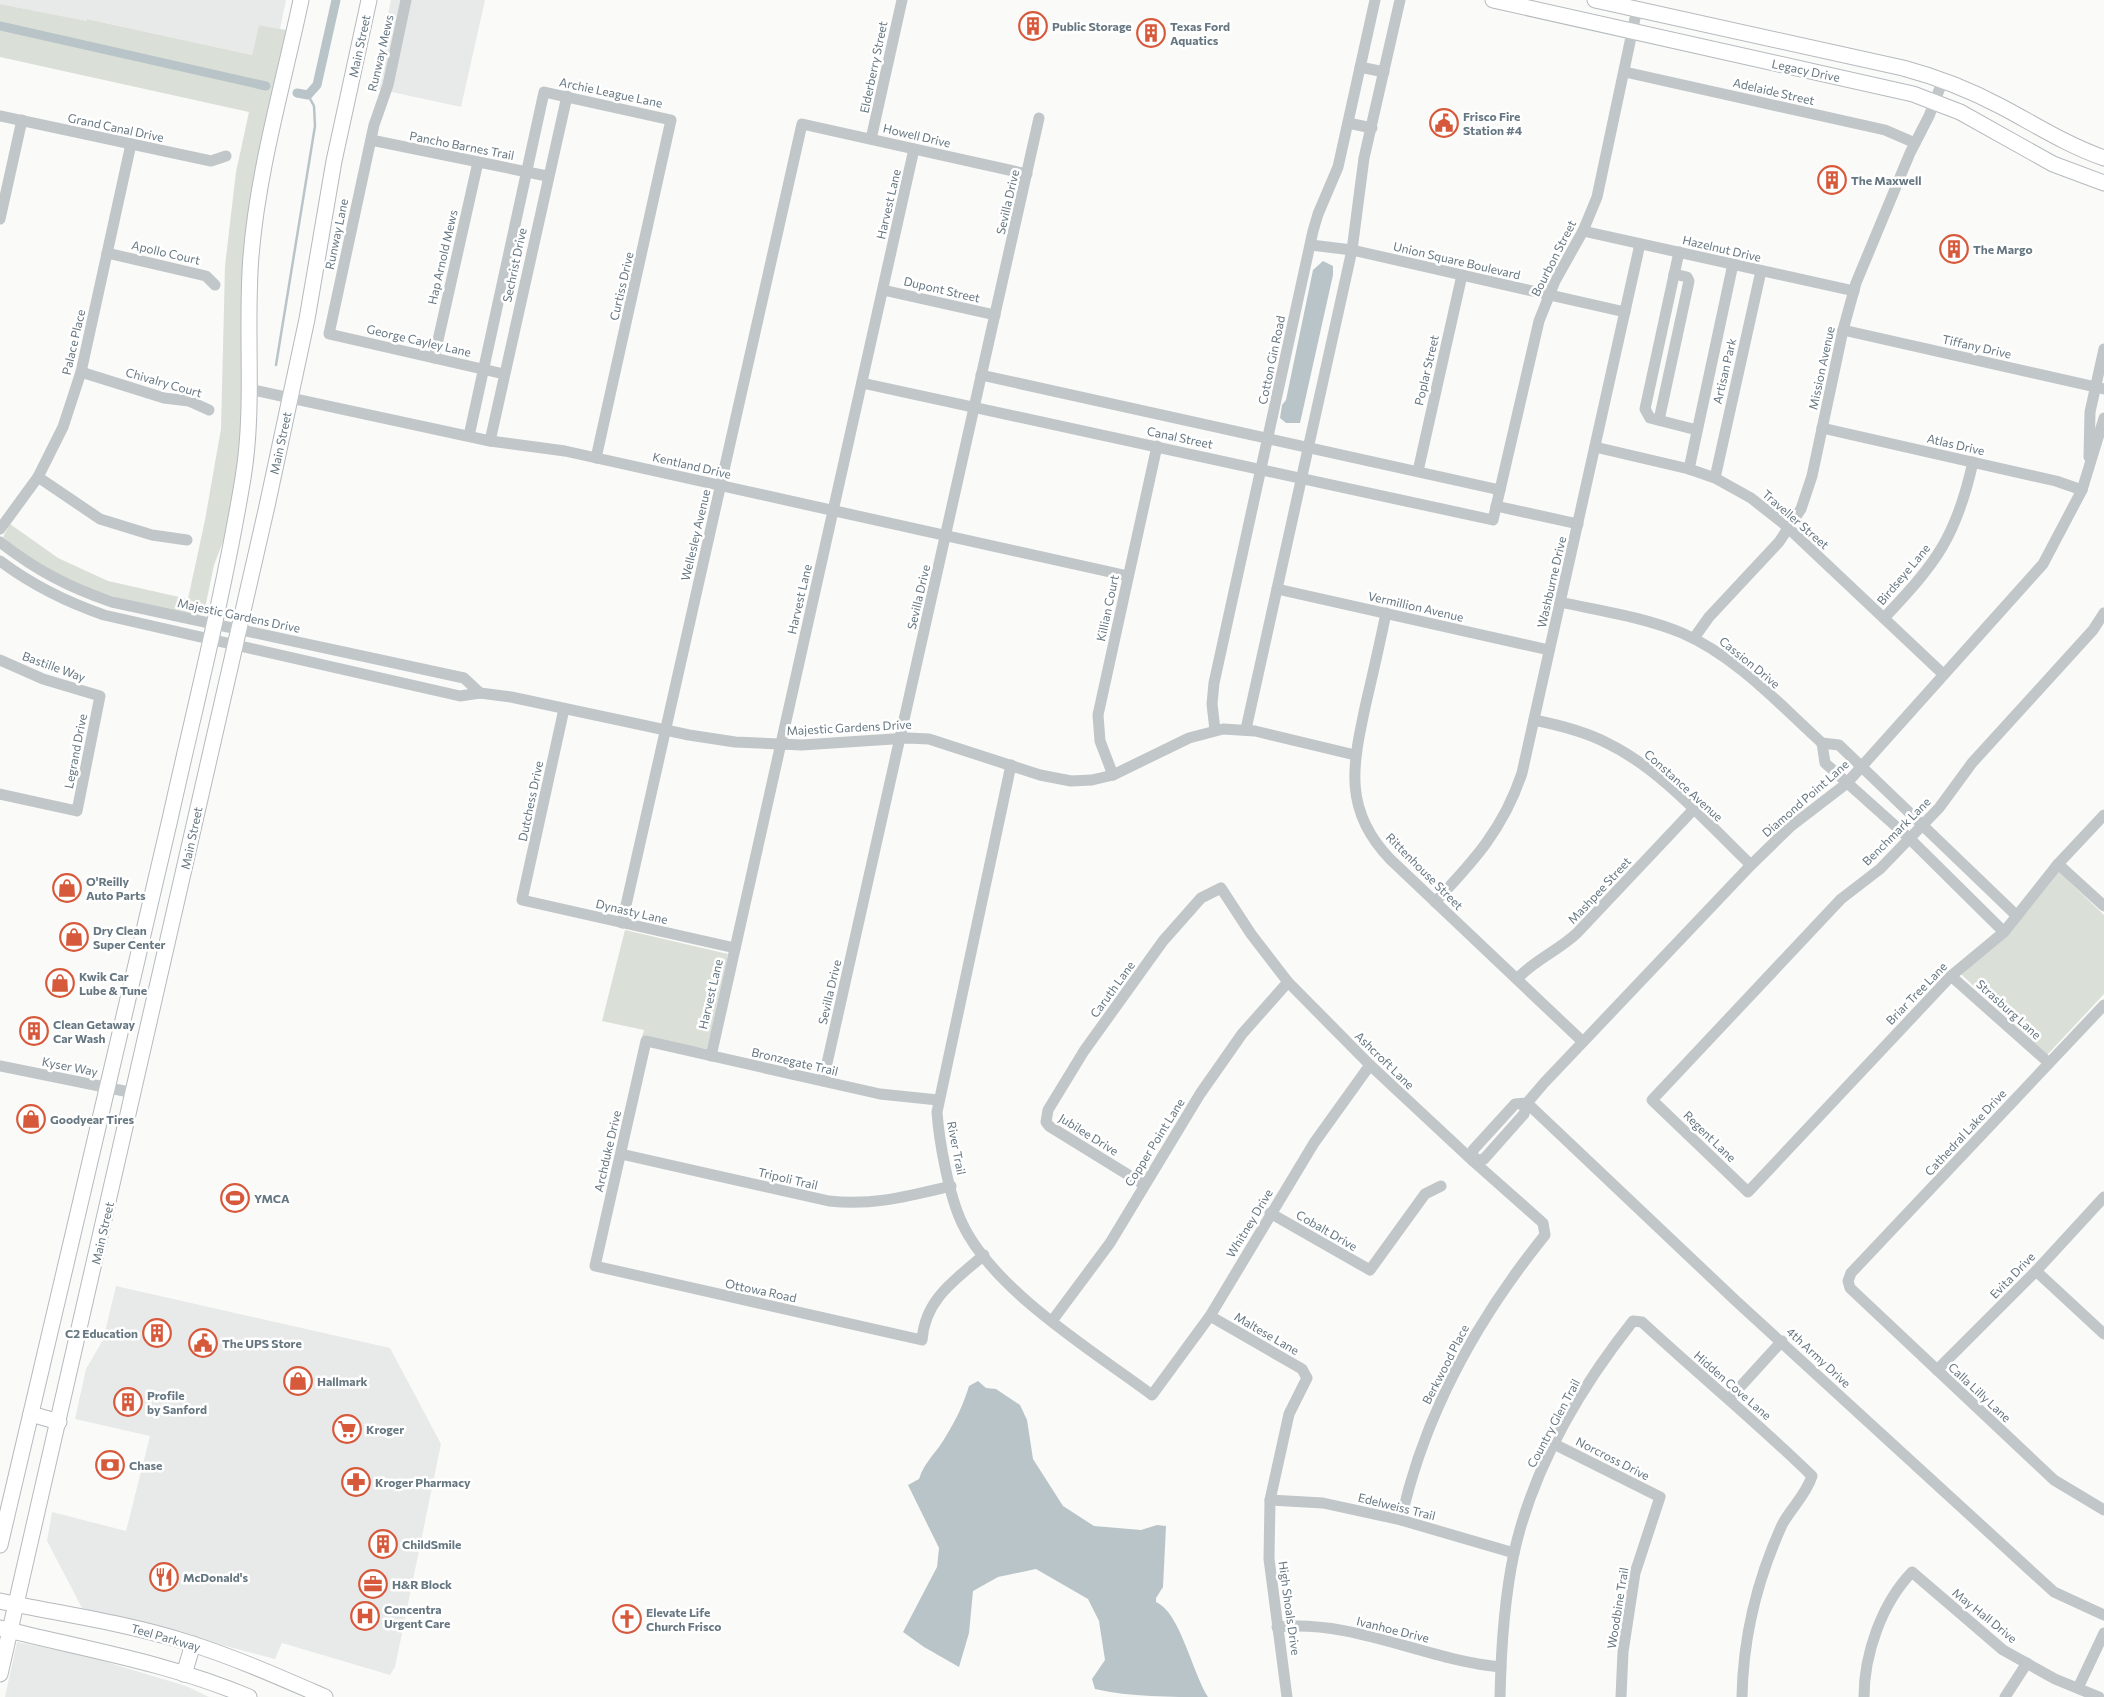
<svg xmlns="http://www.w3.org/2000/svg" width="2104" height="1697" font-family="Commissioner,sans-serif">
  <rect width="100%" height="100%" fill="#fafaf8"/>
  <g fill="#e8e9e9">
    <path d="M0 0H286L280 29 259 25 252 55 88 19 87 21 0 4Z"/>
    <path d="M391 0H485L461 107 373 88Z"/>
    <path d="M116 1286 390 1348 441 1444 395 1667 390 1675 282 1643 275 1659 82 1608 47 1541 52 1512 126 1531 150 1436 75 1419 86 1369 103 1340Z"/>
    <path d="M17 1642 83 1655 186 1686 209 1697H5Z"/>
  </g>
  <g fill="#dadfd7">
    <path d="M0 4 87 21V19L252 55 259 25 291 31 267 134 240 454 227 531 214 565 205 608 196 617C137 603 78 592 27 556 19 550 10 545 3 537L10 524 58 558 108 581 188 599 205 520 221 429 225 266 236 172 249 112 0 57Z"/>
    <path d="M2058 871 2104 915V994L2047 1055 1961 974Z"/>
    <path d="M625 930 728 954 707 1049 642 1037 644 1030 602 1021Z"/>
  </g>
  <g fill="#b9c4c8">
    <path d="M1323 261 1333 266V275L1300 423H1286L1280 418 1282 405 1286 400 1313 270Z"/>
    <path d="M978 1381 986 1388 996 1389 1020 1405 1027 1420 1033 1459 1063 1506 1094 1526 1141 1530 1157 1525 1166 1526 1163 1587 1156 1598V1602C1180 1612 1192 1672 1208 1697 1170 1697 1131 1697 1095 1689L1092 1679 1105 1660 1099 1621 1088 1599 1036 1569 998 1577 973 1591 969 1633 959 1667 924 1647 903 1632 937 1567 939 1548 908 1485 919 1479C924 1462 938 1451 946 1436 956 1420 964 1403 969 1386Z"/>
  </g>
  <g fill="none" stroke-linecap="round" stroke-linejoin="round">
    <path stroke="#b9c4c8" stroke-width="2.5" d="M276 365 315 126 314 106 308 95"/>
    <g stroke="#b9c4c8" stroke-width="9">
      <path d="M0 26 266 86"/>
      <path d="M297 93 308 95 317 85 336 0"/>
    </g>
    <defs>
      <g id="major">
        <path d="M1493 0 1913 94 1960 112 2053 164 2104 183"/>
        <path d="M1595 0 1903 68C1937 77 1970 90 2002 107 2036 125 2067 145 2104 158"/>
        <path d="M31 1414 59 1422"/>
        <path d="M0 1545C56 1303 115 1061 170 819 195 706 224 593 243 478 255 405 245 330 251 256 258 170 283 85 301 0"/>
        <path d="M0 1601C62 1614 126 1623 186 1642 234 1657 279 1677 325 1697"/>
        <path d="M0 1628C84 1649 169 1663 249 1697"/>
        <path d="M0 1674 267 506 307 319 334 161 369 0"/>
        <path d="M184 1674 193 1644"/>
      </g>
    </defs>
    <use href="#major" stroke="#b5babe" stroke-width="17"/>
    <g stroke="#c1c6c9" stroke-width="11">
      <path d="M406 0 388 85 374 125 329 334 504 374"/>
      <path d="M1360 67 1384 72"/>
      <path d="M1625 72 1885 130 1915 143"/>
      <path d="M0 116 211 161 226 156"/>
      <path d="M1348 123 1372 128"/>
      <path d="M871 139 902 0"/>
      <path d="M371 140 547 176"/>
      <path d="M0 219 22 120"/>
      <path d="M1583 231 1854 291"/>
      <path d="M1311 245 1352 250 1625 312"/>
      <path d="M1679 252 1645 409 1650 418 1697 430"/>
      <path d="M107 253 206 276 215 285"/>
      <path d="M883 290 995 315"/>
      <path d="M1843 330 2104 389"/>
      <path d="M434 358 478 162"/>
      <path d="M81 372 164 398 189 401 209 410"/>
      <path d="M981 375 1500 490"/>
      <path d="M862 383 1493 520 1539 321 1555 281 1583 231 1597 197 1637 9"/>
      <path d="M249 389 490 441 565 451 1128 576"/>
      <path d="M1659 420 1689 281 1687 277 1674 274"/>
      <path d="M1822 428 2056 481 2082 490"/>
      <path d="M469 436 544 92 671 120 596 458"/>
      <path d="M490 441 567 96"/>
      <path d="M1595 447 1689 469 1715 478 1751 498 1784 524 1943 674"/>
      <path d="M2089 457 2090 412 2104 349"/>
      <path d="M1689 469 1733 264"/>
      <path d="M1418 471 1462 275"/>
      <path d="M38 477 100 519 152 535 187 540"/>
      <path d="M1715 478 1761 271"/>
      <path d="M1496 506 1578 524"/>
      <path d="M0 529 38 477 63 427 81 372 131 144"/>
      <path d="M0 542C36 570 68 587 112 602L464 678 480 693"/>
      <path d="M0 561C32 585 66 602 104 615L460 696 480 693 511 697 689 735 735 742 802 745 908 738 929 739 1040 775 1071 781 1092 780 1113 775 1189 738 1223 729 1255 731 1355 755"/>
      <path d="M1277 589 1549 650"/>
      <path d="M1560 602C1601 611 1644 617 1682 633 1737 657 1779 704 1822 743L1839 745 2017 916"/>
      <path d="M1386 613C1380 643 1373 673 1366 703 1353 764 1342 809 1390 859L1583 1042"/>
      <path d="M2104 613 2093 630 1972 763 1939 808 1880 869 1841 899 1652 1100 1748 1192 1951 976 2004 932 2058 864 2104 815"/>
      <path d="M1884 618C1936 563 1956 538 1973 462"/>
      <path d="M1694 638 1709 617 1779 542 1801 509 1812 476 1843 330 1856 283 1910 153 1929 116 1943 80"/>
      <path d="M0 660 43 679 100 696 77 811 0 794"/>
      <path d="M564 709 522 900 735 948"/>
      <path d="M1534 720C1559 725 1584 731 1607 743 1661 769 1707 823 1751 865"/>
      <path d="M1246 729 1352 250 1364 158 1400 0"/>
      <path d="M1215 730 1212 704 1214 683 1313 231 1318 214 1338 167 1375 0"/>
      <path d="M1822 743 1825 763 1910 839 2004 932"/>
      <path d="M1011 765 937 1112C939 1141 949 1196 962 1223 993 1290 1093 1351 1152 1395L1210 1316 1314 1143 1370 1065"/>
      <path d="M1113 775 1100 741 1098 715 1157 446"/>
      <path d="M2058 864 2104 906"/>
      <path d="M1435 902C1474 861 1504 828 1522 773L1640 244"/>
      <path d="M622 923 802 124 1027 174"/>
      <path d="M1951 976 2049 1063"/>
      <path d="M1517 979C1534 960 1558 951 1577 933L1693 810"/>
      <path d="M2104 1005 1851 1273 1848 1281 1850 1288 2054 1480 2104 1510"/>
      <path d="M711 1056 914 149"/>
      <path d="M0 1066 134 1093"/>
      <path d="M823 1081 1039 118"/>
      <path d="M938 1100 880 1094 646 1041 595 1266 922 1340C925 1299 955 1280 984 1255"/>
      <path d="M1527 1103 1515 1104 1473 1150V1161L1484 1159 1524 1114 1527 1103 1544 1083 1751 865 1790 827 1846 784 2043 564 2082 490 2104 418"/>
      <path d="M1527 1103 1735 1300 2054 1592 2104 1615"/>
      <path d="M621 1154 829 1201C873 1206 909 1196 951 1186"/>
      <path d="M1143 1184 1049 1126 1046 1122 1048 1110 1084 1051 1163 941 1201 898 1221 888 1251 934 1288 982 1370 1065 1473 1161 1543 1223 1545 1235C1478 1318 1424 1415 1401 1520"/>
      <path d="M1270 1213 1370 1270 1425 1194 1441 1186"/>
      <path d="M2036 1271 2104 1334"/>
      <path d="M1210 1316 1302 1369 1307 1378 1289 1414 1270 1500 1269 1559 1287 1697"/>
      <path d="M1052 1321 1110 1243 1200 1094 1242 1034 1288 982"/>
      <path d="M1937 1370 2036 1271 2104 1197"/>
      <path d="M1730 1398 1782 1341"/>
      <path d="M1554 1444 1660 1497 1635 1573 1623 1652 1621 1697"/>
      <path d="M1270 1500 1323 1503 1401 1520 1514 1553"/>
      <path d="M1277 1627C1354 1619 1425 1660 1501 1667"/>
      <path d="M2078 1688 2104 1633"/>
      <path d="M1500 1697C1501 1649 1504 1600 1514 1553 1533 1468 1580 1388 1633 1321L1642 1322C1698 1374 1757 1422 1812 1476 1806 1495 1791 1508 1782 1525 1757 1580 1743 1637 1742 1697"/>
      <path d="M1864 1697C1864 1654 1882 1603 1912 1572L2003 1650 2055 1679 2099 1697"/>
      <path d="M2005 1697 2027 1663"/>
    </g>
    <use href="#major" stroke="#fff" stroke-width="15"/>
  </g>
  <defs>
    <symbol id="building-ring" viewBox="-11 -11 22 22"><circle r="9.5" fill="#fff" stroke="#d7593b" stroke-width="1.5"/><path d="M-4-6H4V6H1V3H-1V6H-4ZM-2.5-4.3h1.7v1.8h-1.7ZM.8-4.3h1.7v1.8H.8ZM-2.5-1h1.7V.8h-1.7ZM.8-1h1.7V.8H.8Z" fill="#d7593b"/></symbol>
    <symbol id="civic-ring" viewBox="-11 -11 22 22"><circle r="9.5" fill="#fff" stroke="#d7593b" stroke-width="1.5"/><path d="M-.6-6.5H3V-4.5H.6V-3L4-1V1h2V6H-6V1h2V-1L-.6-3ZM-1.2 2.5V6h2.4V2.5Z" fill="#d7593b"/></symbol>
    <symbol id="shop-ring" viewBox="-11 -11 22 22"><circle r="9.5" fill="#fff" stroke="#d7593b" stroke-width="1.5"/><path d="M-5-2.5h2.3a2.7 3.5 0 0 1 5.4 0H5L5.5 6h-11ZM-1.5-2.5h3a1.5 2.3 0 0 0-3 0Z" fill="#d7593b"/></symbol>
    <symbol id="stadium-ring" viewBox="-11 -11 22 22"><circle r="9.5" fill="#fff" stroke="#d7593b" stroke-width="1.5"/><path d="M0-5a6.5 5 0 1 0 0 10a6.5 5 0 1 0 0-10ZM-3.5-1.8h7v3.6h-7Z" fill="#d7593b"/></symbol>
    <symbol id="supermarket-ring" viewBox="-11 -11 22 22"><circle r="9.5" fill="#fff" stroke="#d7593b" stroke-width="1.5"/><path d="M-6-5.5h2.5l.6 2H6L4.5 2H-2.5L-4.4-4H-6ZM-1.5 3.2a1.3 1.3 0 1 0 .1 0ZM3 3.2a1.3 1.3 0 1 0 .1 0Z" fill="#d7593b"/></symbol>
    <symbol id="bank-ring" viewBox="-11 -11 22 22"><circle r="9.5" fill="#fff" stroke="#d7593b" stroke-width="1.5"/><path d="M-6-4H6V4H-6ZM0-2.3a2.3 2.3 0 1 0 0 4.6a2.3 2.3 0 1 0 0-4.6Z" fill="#d7593b"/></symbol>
    <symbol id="pharmacy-ring" viewBox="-11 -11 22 22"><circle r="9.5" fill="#fff" stroke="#d7593b" stroke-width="1.5"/><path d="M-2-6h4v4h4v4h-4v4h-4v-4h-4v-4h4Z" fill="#d7593b"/></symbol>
    <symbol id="restaurant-ring" viewBox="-11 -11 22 22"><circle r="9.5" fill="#fff" stroke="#d7593b" stroke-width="1.5"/><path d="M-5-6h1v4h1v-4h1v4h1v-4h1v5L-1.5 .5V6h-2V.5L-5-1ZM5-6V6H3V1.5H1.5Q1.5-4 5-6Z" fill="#d7593b"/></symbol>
    <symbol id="office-ring" viewBox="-11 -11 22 22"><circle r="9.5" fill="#fff" stroke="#d7593b" stroke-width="1.5"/><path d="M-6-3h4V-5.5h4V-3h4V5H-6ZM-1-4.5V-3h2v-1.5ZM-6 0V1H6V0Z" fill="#d7593b"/></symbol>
    <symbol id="hospital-ring" viewBox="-11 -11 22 22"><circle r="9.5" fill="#fff" stroke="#d7593b" stroke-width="1.5"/><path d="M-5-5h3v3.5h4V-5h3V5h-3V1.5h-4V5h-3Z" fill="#d7593b"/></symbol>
    <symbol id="church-ring" viewBox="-11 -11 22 22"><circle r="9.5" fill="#fff" stroke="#d7593b" stroke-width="1.5"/><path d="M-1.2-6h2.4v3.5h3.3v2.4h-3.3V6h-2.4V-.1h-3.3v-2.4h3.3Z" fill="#d7593b"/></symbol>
  </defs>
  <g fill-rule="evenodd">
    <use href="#building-ring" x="1017" y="10" width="32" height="32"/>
    <use href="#building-ring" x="1135" y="17" width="32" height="32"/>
    <use href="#civic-ring" x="1428" y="107" width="32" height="32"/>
    <use href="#building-ring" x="1816" y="164" width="32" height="32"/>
    <use href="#building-ring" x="1938" y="233" width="32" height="32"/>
    <use href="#shop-ring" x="51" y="872" width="32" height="32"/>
    <use href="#shop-ring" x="58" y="921" width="32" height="32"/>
    <use href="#shop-ring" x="44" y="967" width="32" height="32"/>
    <use href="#building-ring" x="18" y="1015" width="32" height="32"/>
    <use href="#shop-ring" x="15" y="1103" width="32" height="32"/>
    <use href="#stadium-ring" x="219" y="1182" width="32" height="32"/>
    <use href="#building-ring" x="141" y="1317" width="32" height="32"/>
    <use href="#civic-ring" x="187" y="1327" width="32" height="32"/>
    <use href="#shop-ring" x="282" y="1365" width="32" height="32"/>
    <use href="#building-ring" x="112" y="1386" width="32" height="32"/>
    <use href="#supermarket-ring" x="331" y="1413" width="32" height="32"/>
    <use href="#bank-ring" x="94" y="1449" width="32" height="32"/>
    <use href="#pharmacy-ring" x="340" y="1466" width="32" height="32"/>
    <use href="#building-ring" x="367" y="1528" width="32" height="32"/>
    <use href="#restaurant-ring" x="148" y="1561" width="32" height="32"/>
    <use href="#office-ring" x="357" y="1568" width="32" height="32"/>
    <use href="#hospital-ring" x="349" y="1600" width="32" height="32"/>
    <use href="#church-ring" x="611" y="1603" width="32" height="32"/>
  </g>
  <g text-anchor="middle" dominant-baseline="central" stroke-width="5" stroke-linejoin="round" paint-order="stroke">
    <g font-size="12" font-weight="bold" fill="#667781" stroke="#fff" text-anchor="start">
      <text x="1052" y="26">Public Storage</text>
      <text x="1170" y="26">Texas Ford<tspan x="1170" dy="14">Aquatics</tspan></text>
      <text x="1463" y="116">Frisco Fire<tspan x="1463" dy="14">Station #4</tspan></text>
      <text x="1851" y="180">The Maxwell</text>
      <text x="1973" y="249">The Margo</text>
      <text x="86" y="881">O'Reilly<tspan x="86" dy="14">Auto Parts</tspan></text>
      <text x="93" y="930">Dry Clean<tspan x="93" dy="14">Super Center</tspan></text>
      <text x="79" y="976">Kwik Car<tspan x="79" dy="14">Lube &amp; Tune</tspan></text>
      <text x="53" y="1024">Clean Getaway<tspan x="53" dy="14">Car Wash</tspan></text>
      <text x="50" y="1119">Goodyear Tires</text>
      <text x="254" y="1198">YMCA</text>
      <text x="138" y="1333" text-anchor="end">C2 Education</text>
      <text x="222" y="1343">The UPS Store</text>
      <text x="317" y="1381">Hallmark</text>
      <text x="147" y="1395">Profile<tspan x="147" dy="14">by Sanford</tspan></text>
      <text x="366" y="1429">Kroger</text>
      <text x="129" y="1465">Chase</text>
      <text x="375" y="1482">Kroger Pharmacy</text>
      <text x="402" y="1544">ChildSmile</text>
      <text x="183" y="1577">McDonald's</text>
      <text x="392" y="1584">H&amp;R Block</text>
      <text x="384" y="1609">Concentra<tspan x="384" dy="14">Urgent Care</tspan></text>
      <text x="646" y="1612">Elevate Life<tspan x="646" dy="14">Church Frisco</tspan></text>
    </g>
    <g font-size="12" fill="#667781" stroke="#fff">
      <text transform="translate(359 46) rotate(-78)">Main Street</text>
      <text transform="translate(380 53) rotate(-77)">Runway Mews</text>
      <text transform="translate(873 67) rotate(-78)">Elderberry Street</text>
      <text transform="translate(1806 70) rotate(12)">Legacy Drive</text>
      <text transform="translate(1774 91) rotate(13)">Adelaide Street</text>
      <text transform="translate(611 92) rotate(12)">Archie League Lane</text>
      <text transform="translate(116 127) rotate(12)">Grand Canal Drive</text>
      <text transform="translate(917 135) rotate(13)">Howell Drive</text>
      <text transform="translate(462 145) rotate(11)">Pancho Barnes Trail</text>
      <text transform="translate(1007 202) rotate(-77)">Sevilla Drive</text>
      <text transform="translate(888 204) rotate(-77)">Harvest Lane</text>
      <text transform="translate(336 234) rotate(-78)">Runway Lane</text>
      <text transform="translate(1722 248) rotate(13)">Hazelnut Drive</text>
      <text transform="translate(166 252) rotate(13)">Apollo Court</text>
      <text transform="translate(442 257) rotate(-77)">Hap Arnold Mews</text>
      <text transform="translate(1553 258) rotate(-63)">Bourbon Street</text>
      <text transform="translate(1457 260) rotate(13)">Union Square Boulevard</text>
      <text transform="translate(514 265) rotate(-78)">Sechrist Drive</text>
      <text transform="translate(621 286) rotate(-77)">Curtiss Drive</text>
      <text transform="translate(942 289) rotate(13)">Dupont Street</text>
      <text transform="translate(419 340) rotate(13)">George Cayley Lane</text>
      <text transform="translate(73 342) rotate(-77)">Palace Place</text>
      <text transform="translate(1977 346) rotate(13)">Tiffany Drive</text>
      <text transform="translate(1271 360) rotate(-78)">Cotton Gin Road</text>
      <text transform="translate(1821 368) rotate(-78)">Mission Avenue</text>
      <text transform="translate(1426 370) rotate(-77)">Poplar Street</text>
      <text transform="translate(1724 371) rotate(-77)">Artisan Park</text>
      <text transform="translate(164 382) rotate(16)">Chivalry Court</text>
      <text transform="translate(1180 437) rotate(12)">Canal Street</text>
      <text transform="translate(280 443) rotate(-78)">Main Street</text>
      <text transform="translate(1956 444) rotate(13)">Atlas Drive</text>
      <text transform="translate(692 465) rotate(13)">Kentland Drive</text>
      <text transform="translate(1796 519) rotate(41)">Traveller Street</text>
      <text transform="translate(695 535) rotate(-77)">Wellesley Avenue</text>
      <text transform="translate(1903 574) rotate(-50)">Birdseye Lane</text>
      <text transform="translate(1551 582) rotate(-77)">Washburne Drive</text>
      <text transform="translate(918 597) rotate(-77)">Sevilla Drive</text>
      <text transform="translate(799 599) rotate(-77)">Harvest Lane</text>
      <text transform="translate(1416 606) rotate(13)">Vermillion Avenue</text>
      <text transform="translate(1107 608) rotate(-78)">Killian Court</text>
      <text transform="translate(239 615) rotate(12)">Majestic Gardens Drive</text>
      <text transform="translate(1750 662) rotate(39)">Cassion Drive</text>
      <text transform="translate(54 666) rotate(20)">Bastille Way</text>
      <text transform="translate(849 727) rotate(-3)">Majestic Gardens Drive</text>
      <text transform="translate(75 751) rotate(-79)">Legrand Drive</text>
      <text transform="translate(1684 785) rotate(42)">Constance Avenue</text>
      <text transform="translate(1805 798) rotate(-41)">Diamond Point Lane</text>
      <text transform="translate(530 801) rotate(-78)">Dutchess Drive</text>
      <text transform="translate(1896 831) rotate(-45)">Benchmark Lane</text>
      <text transform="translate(191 838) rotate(-78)">Main Street</text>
      <text transform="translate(1425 871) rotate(45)">Rittenhouse Street</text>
      <text transform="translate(1599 890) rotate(-47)">Mashpee Street</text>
      <text transform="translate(632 911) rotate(13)">Dynasty Lane</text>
      <text transform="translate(1112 989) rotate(-54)">Caruth Lane</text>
      <text transform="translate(829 992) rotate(-77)">Sevilla Drive</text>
      <text transform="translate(1916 993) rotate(-46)">Briar Tree Lane</text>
      <text transform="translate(710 994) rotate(-77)">Harvest Lane</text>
      <text transform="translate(2009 1009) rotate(42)">Strasburg Lane</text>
      <text transform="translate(1385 1060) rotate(44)">Ashcroft Lane</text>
      <text transform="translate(795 1061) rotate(13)">Bronzegate Trail</text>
      <text transform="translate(70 1066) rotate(11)">Kyser Way</text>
      <text transform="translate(1965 1132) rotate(-47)">Cathedral Lake Drive</text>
      <text transform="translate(1089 1134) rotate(32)">Jubilee Drive</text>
      <text transform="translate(1710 1136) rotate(44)">Regent Lane</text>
      <text transform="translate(1154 1142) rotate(-58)">Copper Point Lane</text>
      <text transform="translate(957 1148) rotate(79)">River Trail</text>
      <text transform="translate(607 1151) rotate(-77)">Archduke Drive</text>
      <text transform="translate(788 1178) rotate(13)">Tripoli Trail</text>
      <text transform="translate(1249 1223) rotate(-59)">Whitney Drive</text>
      <text transform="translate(1327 1230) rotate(30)">Cobalt Drive</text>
      <text transform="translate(102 1233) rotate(-77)">Main Street</text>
      <text transform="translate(2012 1275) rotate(-46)">Evita Drive</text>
      <text transform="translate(761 1290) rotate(12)">Ottowa Road</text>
      <text transform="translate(1267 1333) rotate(30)">Maltese Lane</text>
      <text transform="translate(1819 1357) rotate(43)">4th Army Drive</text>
      <text transform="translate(1445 1364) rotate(-63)">Berkwood Place</text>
      <text transform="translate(1733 1385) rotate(41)">Hidden Cove Lane</text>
      <text transform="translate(1980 1392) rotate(43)">Calla Lilly Lane</text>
      <text transform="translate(1553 1423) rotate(-62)">Country Glen Trail</text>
      <text transform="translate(1613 1458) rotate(27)">Norcross Drive</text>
      <text transform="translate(1397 1506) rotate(14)">Edelweiss Trail</text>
      <text transform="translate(1290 1608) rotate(82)">High Shoals Drive</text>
      <text transform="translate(1617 1608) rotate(-81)">Woodbine Trail</text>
      <text transform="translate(1985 1615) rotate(39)">May Hall Drive</text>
      <text transform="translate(1393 1629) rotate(14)">Ivanhoe Drive</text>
      <text transform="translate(166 1637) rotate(16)">Teel Parkway</text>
    </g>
  </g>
</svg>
